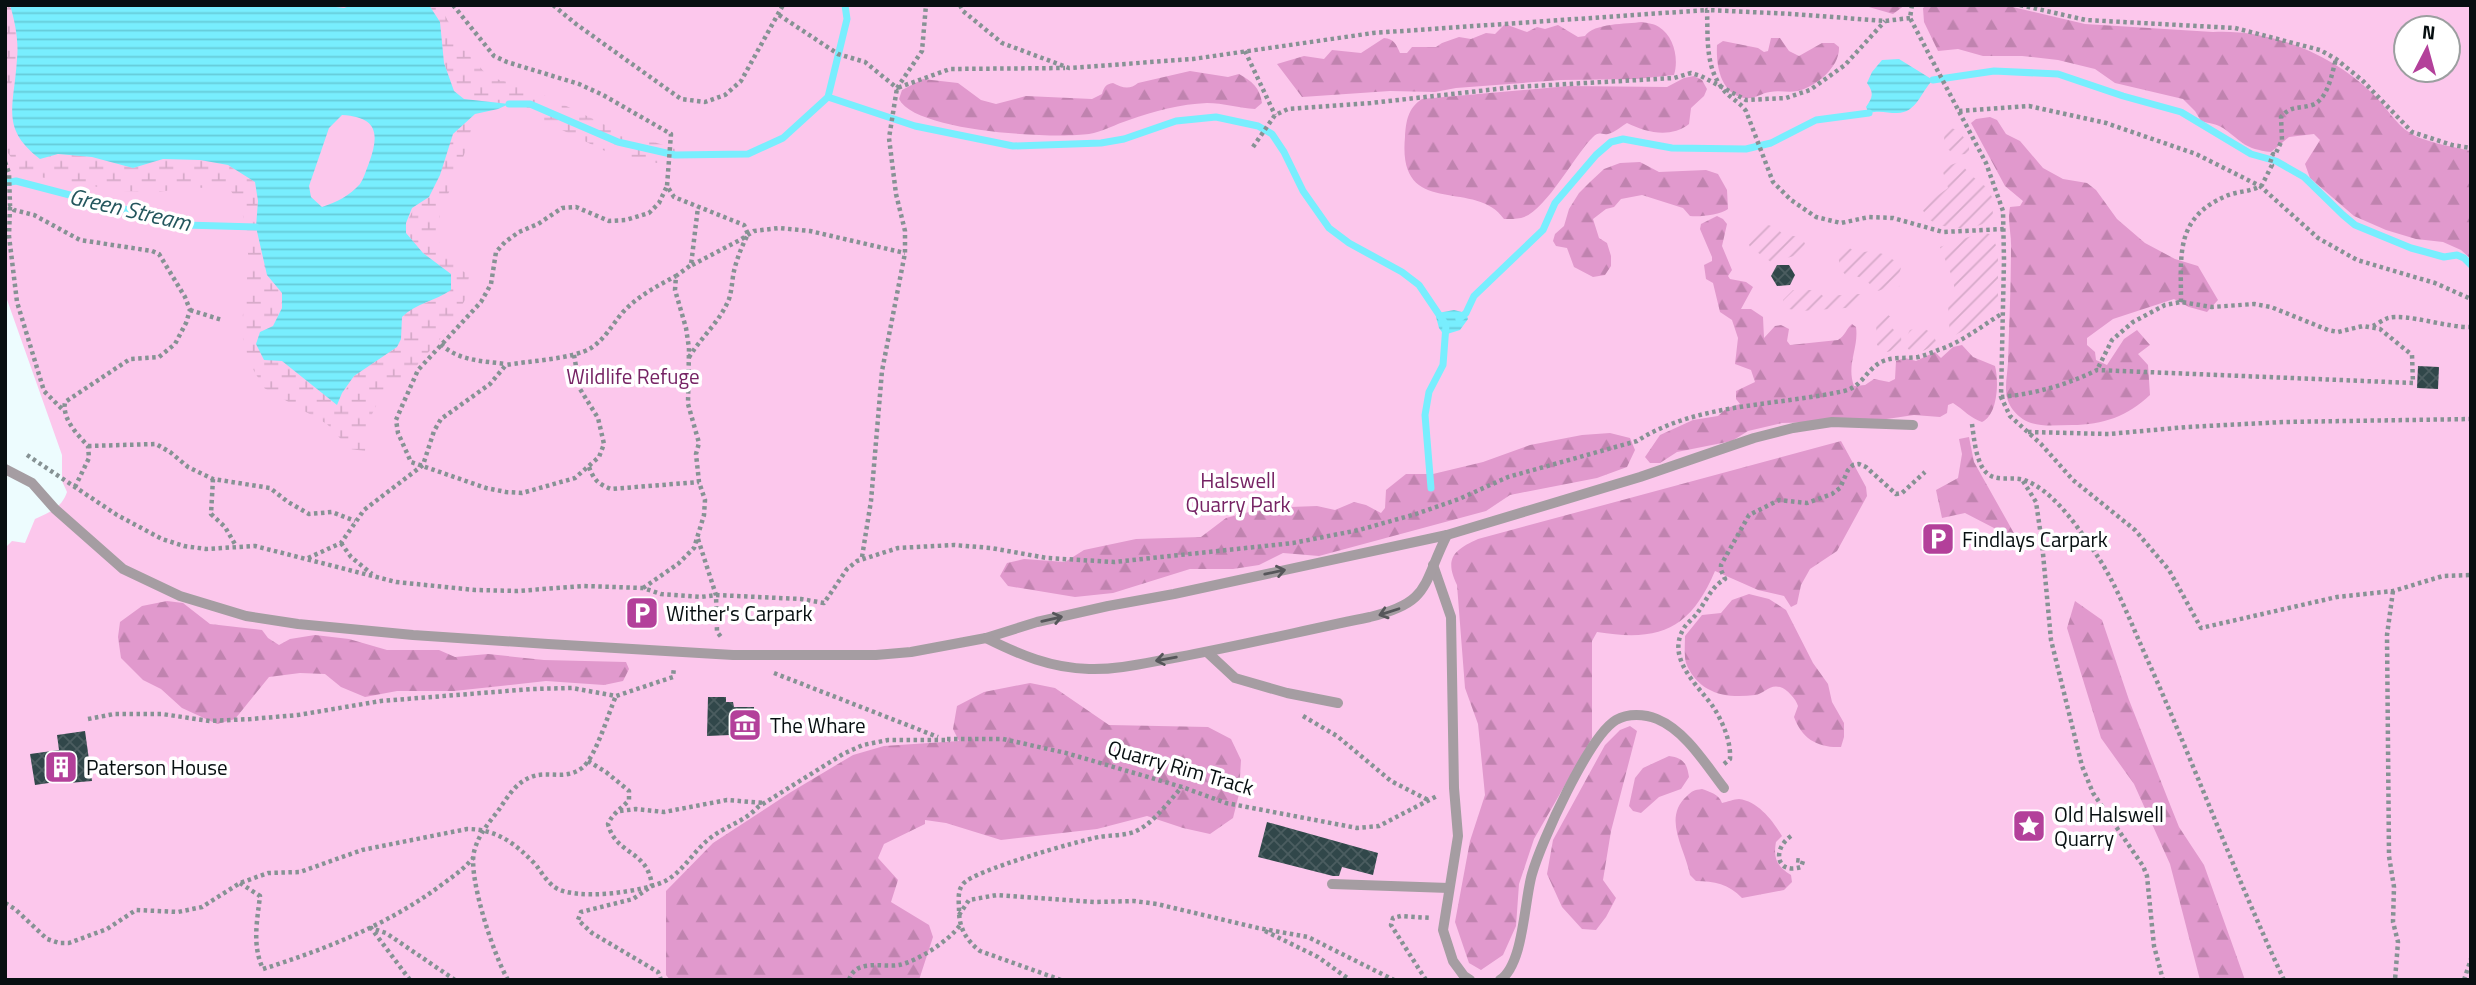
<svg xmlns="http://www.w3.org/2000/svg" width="2476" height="985" font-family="'Titillium Web',sans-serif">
  <defs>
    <pattern id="forest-firs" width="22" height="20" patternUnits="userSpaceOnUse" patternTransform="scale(1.75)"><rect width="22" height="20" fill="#e199cd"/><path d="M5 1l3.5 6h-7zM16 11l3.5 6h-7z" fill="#c083af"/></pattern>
    <pattern id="wetland-marsh" width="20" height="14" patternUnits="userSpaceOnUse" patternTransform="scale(1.75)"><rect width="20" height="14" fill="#fcc7ec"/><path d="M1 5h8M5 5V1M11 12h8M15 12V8" fill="none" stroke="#d6aac9"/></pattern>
    <pattern id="garden-furrows" width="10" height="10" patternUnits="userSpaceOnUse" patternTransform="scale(1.75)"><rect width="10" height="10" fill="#fcc7ec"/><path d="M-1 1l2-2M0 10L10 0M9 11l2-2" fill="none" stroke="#d6aac9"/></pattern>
    <pattern id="water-rules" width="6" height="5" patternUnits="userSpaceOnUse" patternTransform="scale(1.75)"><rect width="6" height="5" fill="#78eefe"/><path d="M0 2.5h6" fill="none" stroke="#66cbd9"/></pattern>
    <pattern id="building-cross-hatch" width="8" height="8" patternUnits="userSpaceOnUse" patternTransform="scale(1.75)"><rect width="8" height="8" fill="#31474a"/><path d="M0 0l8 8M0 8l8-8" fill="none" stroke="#4b5d60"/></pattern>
  </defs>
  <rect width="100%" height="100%" fill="#edfcfe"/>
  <path fill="#fcc7ec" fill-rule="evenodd" d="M5 5H2471V980H5V548L12 541 25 543 35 519C48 513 62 508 67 492L62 481V455L5 294ZM2406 28H2448V70H2406Z"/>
  <g fill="url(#forest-firs)">
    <path d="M1862 5H1905L1893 14Z"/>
    <path d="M1927 5H2004L2085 24 2213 32C2271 29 2332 54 2373 94 2386 106 2395 124 2410 133 2424 142 2454 147 2471 151V259L2461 250 2443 242 2416 239 2386 230 2354 216 2310 178 2305 164 2320 140 2314 134 2289 137 2271 152C2244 149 2243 142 2223 128 2217 124 2208 123 2201 121L2195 111 2183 99 2115 83 2095 69 2058 60 2022 56H1983L1958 49 1938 51 1924 22 1923 8Z"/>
    <path d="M1642 22C1647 23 1655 24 1659 27 1674 36 1679 59 1674 75L1636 79 1561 80 1456 88 1435 92 1390 91 1302 97 1277 64 1304 56 1324 59 1332 50 1361 53 1384 38C1394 39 1396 44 1400 53H1407L1412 47H1436L1442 43 1459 37 1471 39 1486 33 1495 34 1505 24 1527 32 1537 27 1545 29 1558 25 1578 37 1585 36C1594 23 1626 24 1642 22Z"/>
    <path d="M1771 38H1780L1789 51 1799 56 1822 43H1834L1839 47C1840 67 1816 87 1797 91 1789 93 1779 90 1770 92 1761 93 1754 100 1744 98 1720 93 1716 65 1717 45L1723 41 1758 48 1764 52 1768 51Z"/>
    <path d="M1190 71 1228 77 1239 74C1252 81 1260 88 1262 103L1255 109C1240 108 1223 103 1207 103 1181 104 1154 111 1129 120 1116 124 1102 132 1089 134 1054 139 915 132 899 99L902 90 923 79 958 83 981 100 996 104 1026 96 1092 99 1102 94C1104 87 1106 84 1113 83 1122 88 1130 90 1138 83Z"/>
    <path d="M1694 76 1702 80 1707 89 1704 96 1691 108 1689 124C1671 138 1647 133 1627 123 1622 126 1614 133 1608 134 1601 135 1599 131 1593 137 1575 154 1545 213 1521 218 1516 219 1510 219 1504 219 1475 177 1397 221 1405 137 1406 121 1408 108 1422 99L1569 86 1667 87 1684 78Z"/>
    <path d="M1990 117 1997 120 2006 134 2020 141 2043 168 2063 179 2087 183 2096 190 2117 219 2145 243 2175 259 2198 266 2218 300 2207 312 2189 307 2174 299 2113 319 2087 338V345L2095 352 2096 360 2107 365 2124 339 2137 330 2150 345 2138 354 2148 365 2150 395C2128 416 2103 425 2072 425 2050 425 2029 430 2013 410 2002 396 2007 379 2008 363 2009 325 2011 288 2011 250 2012 236 2007 220 2010 207L2020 206 2023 201 2005 186 1971 123 1976 119Z"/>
    <path d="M1640 162 1659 172 1706 170 1718 174 1727 190 1728 209C1720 215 1700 217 1690 216L1683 208 1642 195 1621 199 1614 207 1606 209 1593 219 1599 238 1607 243 1611 256V266L1605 275 1593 277 1574 267 1567 248 1556 246 1553 241 1555 234 1564 226 1569 209 1579 193 1590 182 1604 169 1620 163Z"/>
    <path d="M1717 216 1723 219 1727 224 1722 246 1732 270 1728 276 1730 279 1746 282 1753 287 1741 309H1751L1763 317 1764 338 1775 326 1781 325 1789 329 1787 341 1790 345 1838 340C1845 336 1846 329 1852 324L1856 327C1859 348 1846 365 1854 386L1865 385 1874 379 1889 382 1895 379 1896 361 1905 358 1916 361 1935 352 1941 358 1953 347 1962 345 1973 357 1995 366C1999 381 1998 415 1982 422 1970 418 1964 410 1953 403L1948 405 1947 413 1940 417 1914 415 1880 420 1782 423 1748 431 1732 441 1677 452 1660 463H1650L1645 457 1660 435 1693 420 1718 416 1727 408 1740 404 1736 399V391L1755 382 1751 370 1735 364 1738 338 1732 320 1720 312 1713 283 1706 279 1704 265 1712 261V257L1700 229 1701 224Z"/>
    <path d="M1610 433 1630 438 1635 450 1627 467 1597 478 1510 495 1486 511 1319 556 1283 553 1259 565 1233 569H1190L1113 593 1075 597 1008 586 1000 576 1007 563 1024 559 1065 562 1084 550 1136 539 1201 537 1226 518 1264 508 1317 506 1335 510 1354 502 1366 505 1381 513 1385 508 1386 490 1406 474H1433L1483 462 1530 445 1582 435Z"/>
    <path d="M1969 437 1974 462 2015 535 2010 547 1994 528 1965 513 1942 518 1936 490 1958 478 1962 454 1959 439Z"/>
    <path d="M1841 441 1866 487 1867 496 1837 551 1810 569 1801 585 1797 604 1791 607 1784 596 1758 590 1715 571C1690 630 1659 642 1597 632L1592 641V738L1534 839 1519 884 1516 926 1503 955 1481 970 1469 963 1455 922 1470 841 1485 795 1478 724 1465 688 1457 585C1444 558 1454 550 1478 539Z"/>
    <path d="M1749 594 1769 599 1786 610 1813 663 1828 684 1832 702 1844 723V737L1841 747C1818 748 1802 739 1794 717L1798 706C1796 699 1787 689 1780 687 1769 684 1764 694 1755 695 1725 699 1698 693 1686 663 1684 656 1685 644 1685 636L1702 615 1721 613 1732 600Z"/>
    <path d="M167 601 183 603 210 624 262 630 268 638 279 645 290 639 315 635 349 639 387 650H439L455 657 488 654 544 660 626 662 629 669 623 681 604 685 546 681 454 691H397L365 697 341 687 325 674 300 673 269 677 235 719 217 724 182 708 161 689 143 680 121 658 118 637 120 622 142 606Z"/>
    <path d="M2075 601 2102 620 2129 700 2169 802 2179 827 2204 865 2245 980H2200L2170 864 2134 784 2101 738 2067 628Z"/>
    <path d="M1030 683 1055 688 1109 725 1208 727 1231 739 1241 760 1239 794 1233 818 1210 834 1183 828 1147 816 1097 829 1001 840 946 823 925 820V824L884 844 878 858 898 880 891 902 929 925 933 937 919 980H670L666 975V891L713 843 791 792 853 755 884 746 959 741 953 729 957 706 984 692Z"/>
    <path d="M1630 726 1637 731 1611 831 1603 880 1616 898 1606 917 1596 930 1582 929 1562 907 1547 874 1553 840 1605 745 1620 730Z"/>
    <path d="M1669 756C1683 758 1687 763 1689 777L1681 789 1659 797 1641 813 1633 811 1629 806 1635 778 1643 768Z"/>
    <path d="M1702 789C1710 792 1719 794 1722 803 1727 802 1734 799 1739 799 1758 801 1773 821 1782 836L1776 842C1773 859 1777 866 1791 875L1792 882 1784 890 1742 898C1729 884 1714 881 1696 881L1690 875C1685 848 1662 818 1687 796 1692 791 1694 790 1702 789Z"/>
  </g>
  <g fill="url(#wetland-marsh)">
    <path d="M5 5H10C22 40 15 73 5 108Z"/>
    <path d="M429 5H439L465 51 489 77 529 88 620 132 677 149 748 154 657 163 611 154 509 104 464 99 454 91 444 63 440 22Z"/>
    <path d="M475 114 466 150 440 214 436 235 445 256 469 276 465 300 447 331 406 378 380 397 367 425 365 451 350 449 327 424 264 388 249 362 241 331 249 261 242 209 231 191 194 187 158 192 122 191 16 173 13 160 5 149V130L18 148 40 159 58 154 92 157 133 168 163 159 200 160 228 165 255 182 258 201 256 227 267 275 282 293V308L273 326 260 332 282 361 337 405 354 376 397 347 401 339 402 317 411 308 440 298 451 274 423 253 406 233C408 204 424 206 436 184 443 169 445 144 455 133 460 126 468 120 475 114Z"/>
  </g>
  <g fill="url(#garden-furrows)">
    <path d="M1948 127 1957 130 1969 143V153C1951 159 1937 144 1948 127Z"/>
    <path d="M1959 162 1972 176 1986 187 1992 197 1993 217C1981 231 1945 231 1930 220 1925 216 1923 210 1921 205L1925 198H1934L1948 188 1943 172 1945 167Z"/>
    <path d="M1761 223 1775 227 1784 235 1802 237 1805 244 1798 255 1771 262 1750 247 1747 240C1751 231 1752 226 1761 223Z"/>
    <path d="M1983 232 1992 235 1998 251V311L1950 338 1948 305 1955 292 1953 279 1940 247Z"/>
    <path d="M1848 247 1857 253 1871 251 1883 254 1897 262 1901 268 1899 274 1902 281 1899 287 1892 286 1878 291 1864 279 1856 276 1848 277C1840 271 1837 262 1840 251Z"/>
    <path d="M1793 290H1816L1823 296 1860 294 1865 298 1860 307 1801 311 1789 309 1783 304V300Z"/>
    <path d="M1882 315H1888L1891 317V327L1901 337 1902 348 1887 352 1877 345 1876 323Z"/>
    <path d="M1921 327 1932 333 1937 343C1927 349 1919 356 1908 349 1906 343 1906 337 1910 330Z"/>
  </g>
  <g fill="url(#water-rules)" fill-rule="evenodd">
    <path d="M10 5H320L344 8 352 5H429L440 22 444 63 454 91 464 99 509 104 498 109 475 114 453 134 440 175 429 197 412 208 406 223V233L423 253 451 274V290C435 301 416 303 402 317L401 339 397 347 354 376 342 393 337 405 282 361 264 360 256 344 260 332 273 326 282 308V293L267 275 256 227 258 201 255 182 228 165 200 160 163 159 133 168 92 157 58 154 40 159C0 128 14 108 17 59 19 42 15 21 10 5ZM342 115C377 117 380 133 369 163 366 170 364 178 360 184 349 196 337 202 322 207L311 197 309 186 329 128Z"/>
    <path d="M1899 59 1933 80C1921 91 1917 113 1897 113 1887 113 1880 110 1869 113L1866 107C1873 97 1874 93 1867 83L1872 72 1882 60Z"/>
    <path d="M1454 310 1466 313 1468 319 1460 330 1444 335 1439 328 1436 317 1438 313Z"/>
  </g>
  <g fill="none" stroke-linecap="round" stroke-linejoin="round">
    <g stroke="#78eefe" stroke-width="7">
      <path d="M845 5 847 19 828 97 915 126 1013 146 1101 143 1124 139 1176 121 1216 117 1258 126 1272 134 1284 152 1303 191 1329 228 1349 243 1402 272 1419 285 1446 325 1443 365 1429 392 1425 415 1431 488"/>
      <path d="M1933 80 1994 71 2058 74 2123 96 2181 112 2251 154 2276 161 2304 177 2343 215 2355 225 2411 248 2444 257 2457 255 2464 258 2471 265"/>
      <path d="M509 104H530L618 142 675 155 748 154 783 138 828 97"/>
      <path d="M5 183 16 181 185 225 256 227"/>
      <path d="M1459 319 1466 313 1474 296 1543 230 1555 203 1596 155 1611 142 1623 139 1672 148 1746 149 1771 143 1816 120 1869 113"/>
    </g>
  </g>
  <g fill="url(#building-cross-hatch)">
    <path d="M1777 265H1789L1795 275 1790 285 1777 286 1771 276Z"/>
    <path d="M2418 366 2439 367 2438 389 2417 388Z"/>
    <path d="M708 697H726V702H733L734 707H754V734L707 736Z"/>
    <path d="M85 731 92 781 69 783V780L35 785 30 754 59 750 57 735Z"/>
    <path d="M1267 822 1378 853 1373 875 1342 867 1339 876H1333L1258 857Z"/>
  </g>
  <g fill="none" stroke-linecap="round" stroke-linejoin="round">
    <g stroke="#869294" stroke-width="4.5" stroke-dasharray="3.5 3.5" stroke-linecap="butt">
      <path d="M453 5 494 56 507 62 579 84 603 95 671 134 667 186 674 197 744 225 748 234C742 246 737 258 734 271 732 280 732 290 729 299 720 322 700 338 688 359"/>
      <path d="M553 5 576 24 681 99 705 102 725 95 741 81 783 5"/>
      <path d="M960 5 963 11 1002 43 1069 68 1193 59 1373 33 1707 10"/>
      <path d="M1912 5 1910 18 1986 163 2003 211 2004 260 2001 397 2010 416 2041 444 2073 480 2135 530 2169 570 2201 628 2337 597 2393 591 2443 576 2471 575"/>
      <path d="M2020 5 2086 20 2235 28 2320 50 2336 59 2362 80 2412 132 2452 145 2471 148"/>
      <path d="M779 15 838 54 865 62 897 88 922 51 926 5"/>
      <path d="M1910 18 1885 21 1793 14 1707 10C1708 36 1705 66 1722 88 1729 98 1739 101 1746 111L1773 182 1791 200 1816 217 1841 223 1869 217 1893 218 1943 232 2004 229"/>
      <path d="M1245 51 1275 115"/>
      <path d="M1959 111 2029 106 2106 123 2196 154 2260 186 2318 238 2357 260 2435 283 2471 299"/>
      <path d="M1253 147 1275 115 1288 109 1371 103 1515 87 1674 78 1691 73 1701 76 1746 100 1786 98 1810 90 1845 65 1885 21"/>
      <path d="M5 162 9 173 10 205 14 210 34 215 80 240 152 251 159 254 185 297 190 310 186 323 175 344 159 357 130 359 65 402C62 419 77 434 88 446L89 458 75 487"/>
      <path d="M10 207 9 236 17 302 44 391 63 410"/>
      <path d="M692 265 740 240 754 231 779 228 810 231 905 253"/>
      <path d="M2181 302C2181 254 2175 218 2226 196 2237 191 2252 192 2262 185L2272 165 2270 163 2273 154 2275 155 2282 140 2281 117C2291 105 2300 109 2312 105 2328 100 2332 73 2336 59"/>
      <path d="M190 310 222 320"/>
      <path d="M2373 326C2377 324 2383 320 2388 318 2407 313 2447 328 2471 327"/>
      <path d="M441 344C458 361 483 361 506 364"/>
      <path d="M574 355 580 389 598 418 604 444 599 457 575 478 522 493 506 492 486 488 411 462 398 433 396 420 402 406 418 370 481 302 491 284 496 252 505 242 519 232 538 224 562 208 576 207 609 221 626 220 649 213 659 203 667 186"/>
      <path d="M2001 397C2034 394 2067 385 2097 370L2413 383 2412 355 2380 329 2363 326 2338 332 2328 330 2271 307 2254 304 2212 307 2181 302 2165 305 2133 322 2112 340 2097 370"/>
      <path d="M1972 424C1974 438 1976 465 1988 474 1998 482 2012 476 2024 480 2053 490 2077 526 2094 551 2117 584 2131 624 2148 661 2195 766 2235 875 2284 980"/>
      <path d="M2028 432 2109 434 2187 427 2284 422 2471 419"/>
      <path d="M88 446 156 444 170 452 188 467 213 479 270 488 288 502 309 514 332 512 355 521"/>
      <path d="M27 455 117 515 162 539 184 546 206 549 255 546 396 582 475 590 517 591 584 586 643 588 661 594 701 597 716 595 801 599 824 603 847 569 857 561 898 548 954 545 991 548 1047 558 1114 562 1293 543 1359 530 1416 514 1459 499 1508 477 1637 441C1696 403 1777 406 1844 391 1862 387 1866 370 1881 362 1893 356 1905 359 1918 357 1925 355 1932 353 1938 350 1961 343 1983 325 2003 313"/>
      <path d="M589 467C594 480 598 484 611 489L699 482"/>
      <path d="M213 479 211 514 225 527 236 546"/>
      <path d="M2023 481 2036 502 2042 543 2051 640 2082 766 2093 793 2143 866 2147 876 2154 946 2163 980"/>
      <path d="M698 539 716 595 717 632 722 638"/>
      <path d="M341 543 351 557 372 574"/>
      <path d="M862 557 871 501 882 371 905 253V231L896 194 889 138 897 88 950 69 1065 68"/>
      <path d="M308 558 341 543 364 510 423 465 434 431 441 419 490 384 506 365C528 361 573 359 591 348 605 339 612 325 623 312 638 296 657 286 676 276"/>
      <path d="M643 588 678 564 694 548 704 515 705 500 699 482 696 454 699 443 688 404 689 348 686 328 675 290 676 276 691 265 698 207"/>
      <path d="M2393 591 2387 635 2389 856 2394 887 2393 922 2398 942 2395 980"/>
      <path d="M774 673 938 737"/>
      <path d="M1303 716 1337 736 1391 781 1428 800"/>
      <path d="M88 719 114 714H162L210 721 251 719 298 715 381 701 532 689 572 688 616 696 673 677 674 667"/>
      <path d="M947 739H1003L1066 753 1182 787 1226 803 1357 828 1379 826 1437 796"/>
      <path d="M588 761 606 772 629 791V800C621 809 613 813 608 824 616 856 648 849 652 886L633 899 581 912 578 920 592 933 658 972 661 980"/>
      <path d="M1724 764 1730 759C1731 741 1723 723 1714 708 1699 686 1665 659 1684 628 1687 623 1694 618 1698 612 1706 601 1712 586 1725 579L1721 570V565L1749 515 1779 500 1807 503 1832 494 1840 488 1848 470 1853 465 1859 464 1866 467 1896 494 1902 493 1925 472"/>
      <path d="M620 811 636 809 664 812 727 800 764 803"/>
      <path d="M1791 836C1772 849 1776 875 1801 867L1803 861 1795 860"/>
      <path d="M240 883 260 896C257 922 252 945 263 969 326 949 387 925 440 886 452 877 463 870 473 858"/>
      <path d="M5 903 15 909 47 939 59 943H69L107 929 136 910 178 912 202 907 240 883 268 873 300 872 362 850 467 829C497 829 516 844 536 865 541 872 546 880 553 886 572 902 646 892 667 880 684 870 694 851 709 839 725 826 744 822 758 807L843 754 863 745 888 740H950"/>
      <path d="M959 915 969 900 997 895 1094 902 1134 901 1157 904 1258 928 1308 937 1394 980"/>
      <path d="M1265 931 1318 957 1350 980"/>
      <path d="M410 980 371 928 386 933 455 980"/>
      <path d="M508 980C494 956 468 878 474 852 478 835 488 824 498 811 507 798 515 783 531 777 548 770 564 781 582 768 596 757 608 714 616 696"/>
      <path d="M849 980C856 958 882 968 899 965 918 961 950 940 960 925"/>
      <path d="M1061 980 980 951C966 940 959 928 959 910 959 902 957 891 963 884 972 871 1078 841 1099 837 1110 835 1125 836 1136 831 1154 823 1168 802 1182 787"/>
      <path d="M1426 980 1391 925 1393 918 1401 916 1431 918"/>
      <path d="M2464 980 2471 959"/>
    </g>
    <g stroke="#a59da2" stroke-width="10">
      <path d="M5 469 32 483 55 509 123 569 180 596 246 616 298 624 413 635 548 644 733 655H876L911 652 986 638 1037 622 1108 606 1174 594 1447 535 1640 477 1754 438 1793 428 1832 422 1913 425"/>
      <path d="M1433 565 1451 617 1454 788 1458 836 1443 930 1453 961 1464 976 1470 980"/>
      <path d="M986 638C1020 655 1051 668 1089 669 1119 670 1149 662 1179 657 1243 645 1306 630 1370 617 1431 602 1422 585 1447 535"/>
      <path d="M1207 652 1235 678 1287 693 1338 703"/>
      <path d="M1332 884 1449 888"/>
      <path d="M1500 980C1524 964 1524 901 1532 874 1541 842 1589 736 1616 720 1628 713 1645 714 1657 719 1686 731 1706 765 1724 788"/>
    </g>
  </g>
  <defs><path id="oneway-shaft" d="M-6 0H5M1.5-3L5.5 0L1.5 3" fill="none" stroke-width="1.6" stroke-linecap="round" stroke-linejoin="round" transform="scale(1.75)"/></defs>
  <g stroke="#56565a">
    <use href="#oneway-shaft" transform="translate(1275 572) rotate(-12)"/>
    <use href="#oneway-shaft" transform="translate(1389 612) rotate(162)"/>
    <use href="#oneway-shaft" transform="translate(1052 619) rotate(-13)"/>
    <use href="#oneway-shaft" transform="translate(1166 659) rotate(170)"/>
  </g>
  <defs>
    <symbol id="parking-square" viewBox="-11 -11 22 22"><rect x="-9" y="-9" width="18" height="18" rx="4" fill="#b3409a" stroke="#fff"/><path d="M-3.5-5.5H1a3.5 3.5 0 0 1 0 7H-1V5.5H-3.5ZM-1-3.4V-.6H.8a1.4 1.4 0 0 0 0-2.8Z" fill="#fff"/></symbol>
    <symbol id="museum-square" viewBox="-11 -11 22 22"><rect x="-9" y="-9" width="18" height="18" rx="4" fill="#b3409a" stroke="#fff"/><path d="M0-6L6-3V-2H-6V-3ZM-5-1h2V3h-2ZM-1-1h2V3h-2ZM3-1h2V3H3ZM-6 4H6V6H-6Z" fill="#fff"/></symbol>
    <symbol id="building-square" viewBox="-11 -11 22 22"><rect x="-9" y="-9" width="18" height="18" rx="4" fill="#b3409a" stroke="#fff"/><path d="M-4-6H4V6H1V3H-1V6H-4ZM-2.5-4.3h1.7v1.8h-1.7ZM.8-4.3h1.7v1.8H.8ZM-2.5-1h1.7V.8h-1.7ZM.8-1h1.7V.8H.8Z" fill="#fff"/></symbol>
    <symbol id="sight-square" viewBox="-11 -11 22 22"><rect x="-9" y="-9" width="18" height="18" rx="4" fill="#b3409a" stroke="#fff"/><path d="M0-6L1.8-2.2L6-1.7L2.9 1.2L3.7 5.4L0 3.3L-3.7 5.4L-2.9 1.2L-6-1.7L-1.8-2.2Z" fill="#fff"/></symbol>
  </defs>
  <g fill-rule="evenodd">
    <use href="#parking-square" x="1919" y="520" width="38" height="38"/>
    <use href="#parking-square" x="623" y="594" width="38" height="38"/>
    <use href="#museum-square" x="726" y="706" width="38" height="38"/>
    <use href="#building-square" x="42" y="748" width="38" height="38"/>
    <use href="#sight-square" x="2010" y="807" width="38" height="38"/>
  </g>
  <g text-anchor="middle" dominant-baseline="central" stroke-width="7" stroke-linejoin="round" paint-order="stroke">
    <g font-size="21" fill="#762364" stroke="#fff">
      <text x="633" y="376">Wildlife Refuge</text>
      <text x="1238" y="480">Halswell<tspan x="1238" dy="24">Quarry Park</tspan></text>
    </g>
    <g font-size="21" fill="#070f11" stroke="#fff" text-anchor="start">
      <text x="1962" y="539">Findlays Carpark</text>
      <text x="666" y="613">Wither's Carpark</text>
      <text x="770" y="725">The Whare</text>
      <text x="86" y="767">Paterson House</text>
      <text x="2054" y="814">Old Halswell<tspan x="2054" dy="24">Quarry</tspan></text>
    </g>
    <g font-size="21" fill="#070f11" stroke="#fff">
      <text transform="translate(1181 767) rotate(16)">Quarry Rim Track</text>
    </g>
    <g font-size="23" font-style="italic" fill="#23565d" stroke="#fff">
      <text transform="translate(130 209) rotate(13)">Green Stream</text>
    </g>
  </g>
  <rect width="2476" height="985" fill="none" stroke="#070f11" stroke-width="14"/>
  <g transform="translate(2427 49) rotate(6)"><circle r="33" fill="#ffffff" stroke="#9c9fa0" stroke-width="2"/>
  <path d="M0-5L12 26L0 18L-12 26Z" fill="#b3409a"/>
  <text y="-10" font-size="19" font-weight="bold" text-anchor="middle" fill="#070f11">N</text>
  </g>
</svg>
